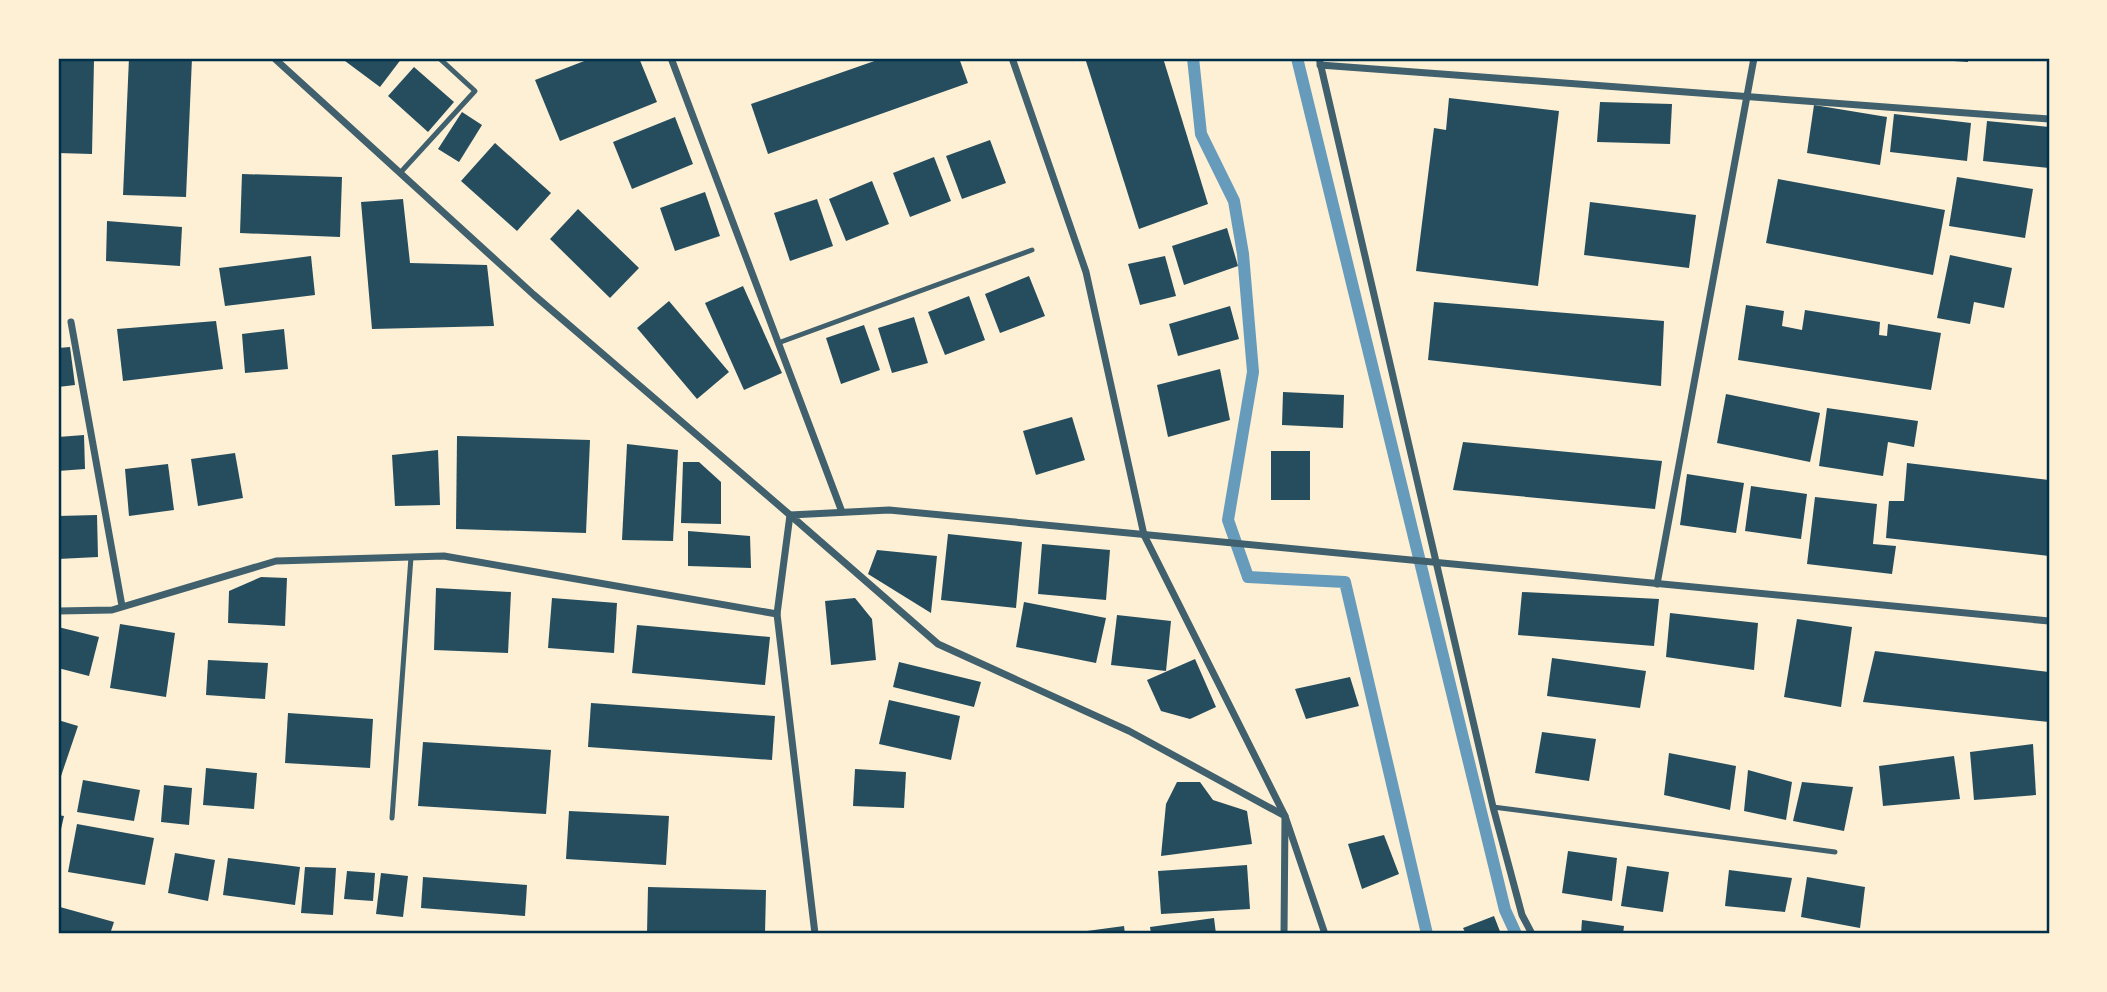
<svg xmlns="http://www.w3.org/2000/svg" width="2107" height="992" font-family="Bitter,serif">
  <rect width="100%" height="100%" fill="#fdf0d5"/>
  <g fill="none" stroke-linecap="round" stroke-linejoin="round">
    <g stroke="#669bbc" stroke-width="12">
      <path d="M1193 58 1201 134 1234 201 1243 254 1253 372 1228 520 1248 577 1345 582 1427 934"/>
      <path d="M1297 58 1505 910 1516 934"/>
    </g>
  </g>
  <g fill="#264d5e">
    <path d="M129 58H192L186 197 123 195Z"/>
    <path d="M341 58H402L380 87Z"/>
    <path d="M592 58H639L657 102 560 141 535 80Z"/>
    <path d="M883 58H959L968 83 768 154 751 104Z"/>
    <path d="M1085 58H1163L1208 204 1139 229Z"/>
    <path d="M1939 58H1968V62L1939 60Z"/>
    <path d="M58 59 94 60 92 154 58 153Z"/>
    <path d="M414 67 454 102 428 132 388 96Z"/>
    <path d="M1449 98 1559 111 1538 286 1416 271 1434 128 1446 130Z"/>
    <path d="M1600 102 1672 104 1670 144 1597 142Z"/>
    <path d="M1814 105 1887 117 1880 165 1807 153Z"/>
    <path d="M462 112 482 125 459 162 438 149Z"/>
    <path d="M1894 114 1971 123 1967 161 1890 152Z"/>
    <path d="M675 117 693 164 632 189 613 142Z"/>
    <path d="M1987 121 2049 127V168L1983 161Z"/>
    <path d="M990 140 1006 183 962 199 946 156Z"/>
    <path d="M495 143 551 193 517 231 461 181Z"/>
    <path d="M934 157 951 201 910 217 893 173Z"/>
    <path d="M242 174 342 177 340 237 240 233Z"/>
    <path d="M1957 177 2033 189 2025 238 1949 226Z"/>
    <path d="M1778 179 1945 210 1933 275 1766 243Z"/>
    <path d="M872 181 889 224 846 241 829 199Z"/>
    <path d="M705 192 720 236 675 251 660 208Z"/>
    <path d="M403 199 410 263 487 265 494 326 372 329 361 202Z"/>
    <path d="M817 199 833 246 790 261 774 213Z"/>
    <path d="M1590 202 1696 215 1689 268 1584 255Z"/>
    <path d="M578 209 639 268 610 298 550 239Z"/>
    <path d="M107 221 182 227 180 266 106 261Z"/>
    <path d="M1227 228 1238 266 1184 285 1172 246Z"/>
    <path d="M1950 255 2012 268 2004 308 1974 302 1970 324 1937 318Z"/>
    <path d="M311 256 315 295 225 306 219 268Z"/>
    <path d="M1165 256 1176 296 1140 305 1128 264Z"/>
    <path d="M58 268H60L61 301H58Z"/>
    <path d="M1029 276 1045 316 1000 333 985 294Z"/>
    <path d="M743 286 782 373 744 390 705 303Z"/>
    <path d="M969 296 985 340 945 355 928 312Z"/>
    <path d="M669 301 729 372 697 399 637 328Z"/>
    <path d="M1434 302 1664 321 1661 386 1428 360Z"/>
    <path d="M1746 305 1784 311 1782 326 1802 330 1805 310 1880 322 1879 335 1887 336 1888 324 1941 333 1931 390 1738 360Z"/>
    <path d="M1230 306 1239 339 1178 356 1169 324Z"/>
    <path d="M914 317 928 363 892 373 878 328Z"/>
    <path d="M216 321 223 369 123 381 117 329Z"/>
    <path d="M864 325 880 370 841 384 826 338Z"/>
    <path d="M284 329 288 369 245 373 242 334Z"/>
    <path d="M70 347 75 385 58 387V348Z"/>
    <path d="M1220 369 1230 420 1168 437 1157 385Z"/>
    <path d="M1283 392 1344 395 1343 428 1282 425Z"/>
    <path d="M1726 394 1820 413 1810 462 1717 443Z"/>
    <path d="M1827 408 1918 421 1914 447 1888 442 1883 476 1819 466Z"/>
    <path d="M1072 417 1085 460 1036 475 1023 431Z"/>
    <path d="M84 435 85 469 58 471V437Z"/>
    <path d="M457 436 590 440 586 533 456 529Z"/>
    <path d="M1463 442 1662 461 1655 509 1453 490Z"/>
    <path d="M627 444 678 450 673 541 622 540Z"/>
    <path d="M438 450 440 505 395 506 392 455Z"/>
    <rect x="1271" y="451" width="39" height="49"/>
    <path d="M235 453 243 498 198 506 191 459Z"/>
    <path d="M683 462H699L721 482V524L681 523Z"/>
    <path d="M1907 463 2049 480V556L1886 538 1889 501H1904Z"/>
    <path d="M168 464 174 510 129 516 125 469Z"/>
    <path d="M1687 474 1744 483 1736 533 1680 525Z"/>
    <path d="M1751 486 1807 494 1801 539 1745 531Z"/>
    <path d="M1815 497 1877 504 1873 544 1896 546 1892 574 1807 564Z"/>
    <path d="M97 515 98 557 58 559V516Z"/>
    <path d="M688 531 750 536 751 568 688 566Z"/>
    <path d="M948 534 1022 542 1016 608 941 600Z"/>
    <path d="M1042 544 1110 550 1106 600 1038 594Z"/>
    <path d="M877 550 937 556 931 613 868 574Z"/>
    <path d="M261 577 287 578 285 626 228 623 229 591Z"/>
    <path d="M436 588 511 592 508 653 434 650Z"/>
    <path d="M1522 592 1659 599 1654 646 1518 635Z"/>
    <path d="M552 598 617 603 614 653 548 648Z"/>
    <path d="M855 598 872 619 876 660 831 665 825 601Z"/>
    <path d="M1024 602 1106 618 1096 663 1016 647Z"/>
    <path d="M1670 613 1758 623 1754 670 1666 657Z"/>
    <path d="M1117 615 1171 621 1166 671 1111 665Z"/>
    <path d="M1797 619 1852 627 1841 707 1784 697Z"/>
    <path d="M120 624 175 633 166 697 110 688Z"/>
    <path d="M637 625 770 637 765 685 632 673Z"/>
    <path d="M58 627 99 637 89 676 58 668Z"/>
    <path d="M1875 651 2049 672V722L1863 702Z"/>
    <path d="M1552 658 1646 671 1640 708 1547 696Z"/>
    <path d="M1195 659 1216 707 1190 719 1161 711 1147 680Z"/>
    <path d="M208 660 268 663 265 699 206 695Z"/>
    <path d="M899 662 981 682 974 707 893 687Z"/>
    <path d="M1350 677 1359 706 1306 719 1295 689Z"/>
    <path d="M889 700 960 716 951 760 879 744Z"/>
    <path d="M591 703 775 716 772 760 588 747Z"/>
    <path d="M288 713 373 719 370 768 285 763Z"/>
    <path d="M58 720 78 726 58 785Z"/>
    <path d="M1542 732 1596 739 1589 781 1535 773Z"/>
    <path d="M423 742 551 750 546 814 418 806Z"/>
    <path d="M2033 744 2036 795 1974 800 1970 752Z"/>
    <path d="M1669 753 1736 766 1730 810 1664 795Z"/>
    <path d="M1954 756 1960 799 1883 806 1879 766Z"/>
    <path d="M206 768 257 773 254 809 203 805Z"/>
    <path d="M855 769 906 772 904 808 853 806Z"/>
    <path d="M1748 770 1792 782 1786 820 1744 811Z"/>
    <path d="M83 780 140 790 134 821 77 812Z"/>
    <path d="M1177 782H1200L1213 800 1247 811 1252 844 1161 856 1166 804Z"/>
    <path d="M1802 782 1853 787 1844 831 1793 821Z"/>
    <path d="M164 785 192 788 189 825 161 822Z"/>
    <path d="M569 811 669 816 666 865 566 859Z"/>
    <path d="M58 815 64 816 59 838H58Z"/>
    <path d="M77 824 154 838 145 885 68 872Z"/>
    <path d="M1384 835 1399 874 1362 889 1348 844Z"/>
    <path d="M1568 851 1617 858 1612 901 1562 893Z"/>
    <path d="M175 853 215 860 208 901 168 893Z"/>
    <path d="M228 858 300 867 295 905 223 895Z"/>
    <path d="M1247 865 1250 909 1161 914 1158 871Z"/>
    <path d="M1627 866 1669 872 1663 912 1621 906Z"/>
    <path d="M305 867 336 868 333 915 301 913Z"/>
    <path d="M1729 870 1792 878 1785 912 1725 906Z"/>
    <path d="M347 871 375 873 373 901 344 899Z"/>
    <path d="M381 873 408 876 403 917 376 914Z"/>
    <path d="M423 877 527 885 525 916 421 908Z"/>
    <path d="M1807 877 1865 887 1860 928 1801 917Z"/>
    <path d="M648 887 766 890 765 934H647Z"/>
    <path d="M60 907 114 922 110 934H58Z"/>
    <path d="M1494 916 1501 934H1466L1463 928Z"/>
    <path d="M1214 918 1216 934H1151L1150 927Z"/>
    <path d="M1582 920 1624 926 1623 934H1581Z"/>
    <path d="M1124 926 1125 934H1072V933Z"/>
  </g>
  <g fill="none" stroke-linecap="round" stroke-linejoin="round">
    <g stroke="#3f606c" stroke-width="5">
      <path d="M400 173 475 91 439 58"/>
      <path d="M778 343 1032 250"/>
      <path d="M1493 807 1835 852"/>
      <path d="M392 818 411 557"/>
    </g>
    <g stroke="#3f606c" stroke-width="7">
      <path d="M274 58 534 295 790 515 777 614 815 934"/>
      <path d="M671 58 842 512"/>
      <path d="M1012 58 1086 272 1144 535 1285 816 1284 934"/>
      <path d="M1319 58 1493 807 1522 915 1532 934"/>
      <path d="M1320 65 2049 119"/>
      <path d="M71 322 122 606"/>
      <path d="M1657 584 1754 58"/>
      <path d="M58 611 112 610 276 561 444 556 777 614"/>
      <path d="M1325 934 1285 816 1129 731 938 644 790 515 889 510 2049 621"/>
    </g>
  </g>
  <rect width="2107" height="992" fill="none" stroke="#fdf0d5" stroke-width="119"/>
  <rect x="60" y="60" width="1988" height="872" fill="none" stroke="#003049" stroke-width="2.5"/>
</svg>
